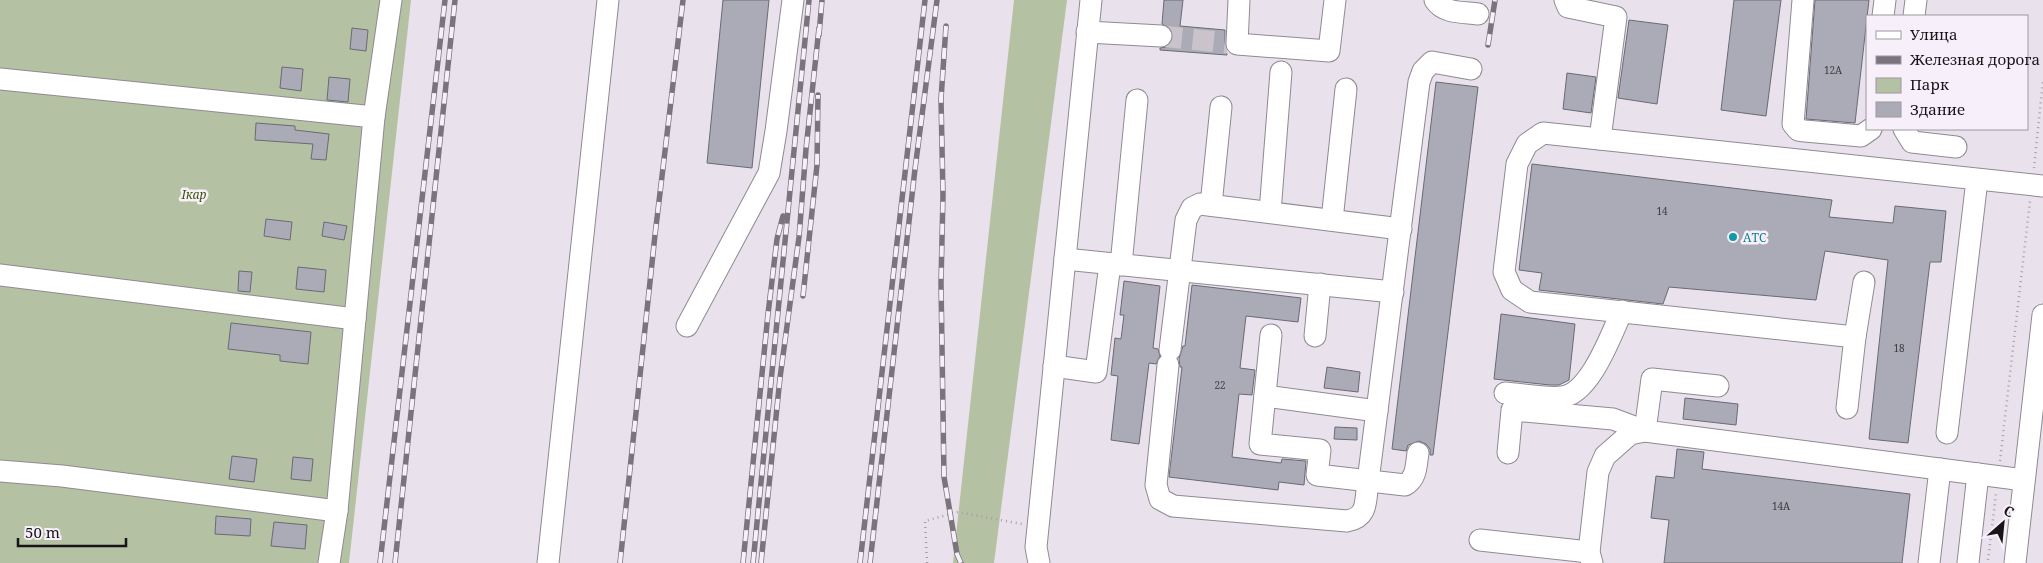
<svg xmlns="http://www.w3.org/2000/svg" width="2043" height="563" font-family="'Noto Serif',serif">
  <rect width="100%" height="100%" fill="#e9e2ec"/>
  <g fill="#b5c1a3">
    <path d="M0 0H411L349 563H0Z"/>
    <path d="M1014 0H1067L994 563H953Z"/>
  </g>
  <g fill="#ababb7" stroke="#6a6a74">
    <path d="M723 0H769L752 168 707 163Z"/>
    <path d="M1164 0H1183L1180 26 1225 30V43L1227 55 1160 50V48L1166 47 1171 43 1173 37 1172 30 1162 24Z"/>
    <path d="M1734 0H1781L1766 116 1721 110Z"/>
    <path d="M1815 0H1869L1855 123 1806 119Z"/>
    <path d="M1629 20 1668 25 1657 104 1618 98Z"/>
    <path d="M352 28 368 30 366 51 350 49Z"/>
    <path d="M282 67 303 69 301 91 280 88Z"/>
    <path d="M1567 73 1596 77 1591 113 1563 109Z"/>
    <path d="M329 77 350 79 348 102 327 100Z"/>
    <path d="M1436 82 1478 87 1433 455H1430V449L1426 444 1419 441 1408 445 1406 451 1392 449Z"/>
    <path d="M256 123 295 126V130L329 134 326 160 311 159 313 144 255 140Z"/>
    <path d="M1532 164 1832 200 1829 217 1893 223 1895 206 1946 211 1941 262H1930L1908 443 1869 439 1888 260 1825 251 1816 300 1669 287 1663 304 1539 290 1542 273 1519 270Z"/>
    <path d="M266 219 292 222 290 240 264 236Z"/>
    <path d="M324 222 347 226 344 240 322 236Z"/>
    <path d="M298 267 326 270 324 292 296 289Z"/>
    <path d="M239 271 252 272 250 292 238 291Z"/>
    <path d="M1124 281 1160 286 1153 348 1158 349 1160 356 1156 364 1149 363 1139 444 1111 440 1118 376 1111 375 1115 338 1121 339 1124 315H1120Z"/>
    <path d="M1192 285 1301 298 1298 322 1246 316 1240 368 1255 370 1252 395 1239 394 1232 457 1281 463 1282 459 1306 461 1304 485 1279 482 1278 490 1169 477 1182 367H1180L1179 359 1183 346H1185Z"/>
    <path d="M1501 314 1575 324 1569 380 1559 385H1550L1494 379Z"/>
    <path d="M231 323 311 332 308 364 280 361V355L228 349Z"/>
    <path d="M1327 367 1360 372 1358 392 1324 388Z"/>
    <path d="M1685 398 1738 404 1736 425 1683 419Z"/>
    <path d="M1335 427 1357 428V440L1334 439Z"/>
    <path d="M1677 449 1704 452 1702 469 1910 494 1902 563H1664L1669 520 1651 518 1656 476 1674 478Z"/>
    <path d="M232 456 257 459 254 482 229 479Z"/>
    <path d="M293 457 313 459 311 481 291 479Z"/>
    <path d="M216 516 251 519 250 536 215 534Z"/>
    <path d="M274 522 307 525 305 549 271 546Z"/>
  </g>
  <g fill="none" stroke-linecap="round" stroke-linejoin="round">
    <path stroke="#cac3cc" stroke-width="21" stroke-dasharray="21 11" stroke-linecap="butt" d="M1161 36 1228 43"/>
    <defs>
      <g id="minor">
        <path d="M1239 0 1237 44 1329 51 1335 0"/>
        <path d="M1435 0C1444 14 1464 12 1478 14"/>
        <path d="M1565 0 1568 7 1616 17 1600 139"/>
        <path d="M1803 0 1793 124 1798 130 1805 131 1861 136 1871 129"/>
        <path d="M1883 16 1885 0"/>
        <path d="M1914 16 1916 0"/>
        <path d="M1087 32 1161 36"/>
        <path d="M0 79 374 117 337 511 329 563"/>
        <path d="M374 117 391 0"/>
        <path d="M1904 129 1912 142 1956 147"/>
        <path d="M1211 205 1221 107"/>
        <path d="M1270 212 1281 72"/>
        <path d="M1332 220 1346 89"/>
        <path d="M1065 259 1393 292"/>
        <path d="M1121 265 1137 100"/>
        <path d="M0 275 355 319"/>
        <path d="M687 326 769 173 776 131 793 0"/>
        <path d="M1271 335 1260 444 1320 450 1317 475 1405 485C1417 478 1416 465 1418 453"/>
        <path d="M1315 336 1320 284"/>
        <path d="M1855 337 1864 282"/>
        <path d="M1170 350 1186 220 1192 208 1200 204 1401 229"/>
        <path d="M1168 365 1156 485 1160 499 1173 506 1347 521C1369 517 1365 500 1368 481L1419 82 1423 71 1432 62 1471 69"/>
        <path d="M1054 366 1096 372 1110 264"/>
        <path d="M1505 393C1521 394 1547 399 1562 397 1590 394 1611 335 1622 311"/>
        <path d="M1265 396 1377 411"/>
        <path d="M1847 408 1855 337 1530 302 1512 290 1504 272 1517 164 1527 144 1543 133 2043 186"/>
        <path d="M1947 433 1977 180"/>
        <path d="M1508 453 1512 410 1613 419 1645 431 1652 379 1718 386"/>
        <path d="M0 471 62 476 337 511"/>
        <path d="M1480 540 1589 552"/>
        <path d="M548 563 608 0"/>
        <path d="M1039 563 1036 547 1091 0"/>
        <path d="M1592 563 1589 552 1598 472 1605 456 1630 434 1645 431 2024 480"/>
        <path d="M1929 563 1940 469"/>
        <path d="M1968 563 1978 474"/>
        <path d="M2015 563 2043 315"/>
      </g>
    </defs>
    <use href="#minor" stroke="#908992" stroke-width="23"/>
    <g stroke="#a49fa7" stroke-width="2.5" stroke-dasharray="1 4" stroke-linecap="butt">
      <path d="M2034 168 2043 80"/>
      <path d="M2000 461 2030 201"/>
      <path d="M1988 560 1996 494"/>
      <path d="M927 563 925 521 958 512 1022 524"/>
    </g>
    <use href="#minor" stroke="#fff" stroke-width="21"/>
    <defs>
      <g id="rail">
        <path d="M946 26 941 99 943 195 941 283 944 477 957 554 961 563"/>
        <path d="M819 35 822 0"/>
        <path d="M1488 45 1495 0"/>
        <path d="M803 296 817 165 818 95"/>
        <path d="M380 563 445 0"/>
        <path d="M395 563 455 0"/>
        <path d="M620 563 655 235 683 0"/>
        <path d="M743 563 768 314 777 239 783 216"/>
        <path d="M753 563 809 0"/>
        <path d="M761 563 780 378 799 237 806 149 819 28"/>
        <path d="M860 563 925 0"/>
        <path d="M870 563 915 169 937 0"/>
      </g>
    </defs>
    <use href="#rail" stroke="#7a757c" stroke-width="5.5"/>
    <use href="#rail" stroke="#f7eff9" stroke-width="4" stroke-dasharray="11" stroke-linecap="butt"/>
  </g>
  <circle fill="#0f9aa8" stroke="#f7eff9" stroke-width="2" cx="1733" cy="237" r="5"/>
  <g text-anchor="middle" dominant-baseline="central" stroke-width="5" stroke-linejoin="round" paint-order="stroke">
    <g font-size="10" fill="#3d3a40">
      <text x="1833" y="70">12А</text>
      <text x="1662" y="211">14</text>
      <text x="1899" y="348">18</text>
      <text x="1220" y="385">22</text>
      <text x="1781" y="506">14А</text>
    </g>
    <g font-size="12" font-style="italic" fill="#40550b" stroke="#f7eff9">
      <text x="194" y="194">Ікар</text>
    </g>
    <g font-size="12" fill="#0d838f" stroke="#f7eff9" text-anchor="start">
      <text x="1743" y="237">АТС</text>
    </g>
  </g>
  <rect x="1866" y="15" width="162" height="115" fill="#f7eff9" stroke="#9e989f"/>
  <rect x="1876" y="31" width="25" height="8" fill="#ffffff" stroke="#9e989f"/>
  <text x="1910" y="40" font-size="15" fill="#181519">Улица</text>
  <rect x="1876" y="56" width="25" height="8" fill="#7a757c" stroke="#9e989f"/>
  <text x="1910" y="65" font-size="15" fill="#181519">Железная дорога</text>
  <rect x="1876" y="78" width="25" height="15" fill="#b5c1a3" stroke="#9e989f"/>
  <text x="1910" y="90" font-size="15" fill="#181519">Парк</text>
  <rect x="1876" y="102" width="25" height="15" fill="#ababb7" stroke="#9e989f"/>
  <text x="1910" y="115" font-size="15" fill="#181519">Здание</text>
  <g transform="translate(2003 523) rotate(27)" stroke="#f7eff9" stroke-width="4" paint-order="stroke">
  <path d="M0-4L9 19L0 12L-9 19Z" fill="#181519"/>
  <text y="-8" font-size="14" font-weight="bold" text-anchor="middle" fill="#181519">С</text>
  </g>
  <path d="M18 538v8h108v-8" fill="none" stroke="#181519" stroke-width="2.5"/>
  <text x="25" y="538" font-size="15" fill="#181519" stroke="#f7eff9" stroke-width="4" paint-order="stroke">50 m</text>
</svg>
